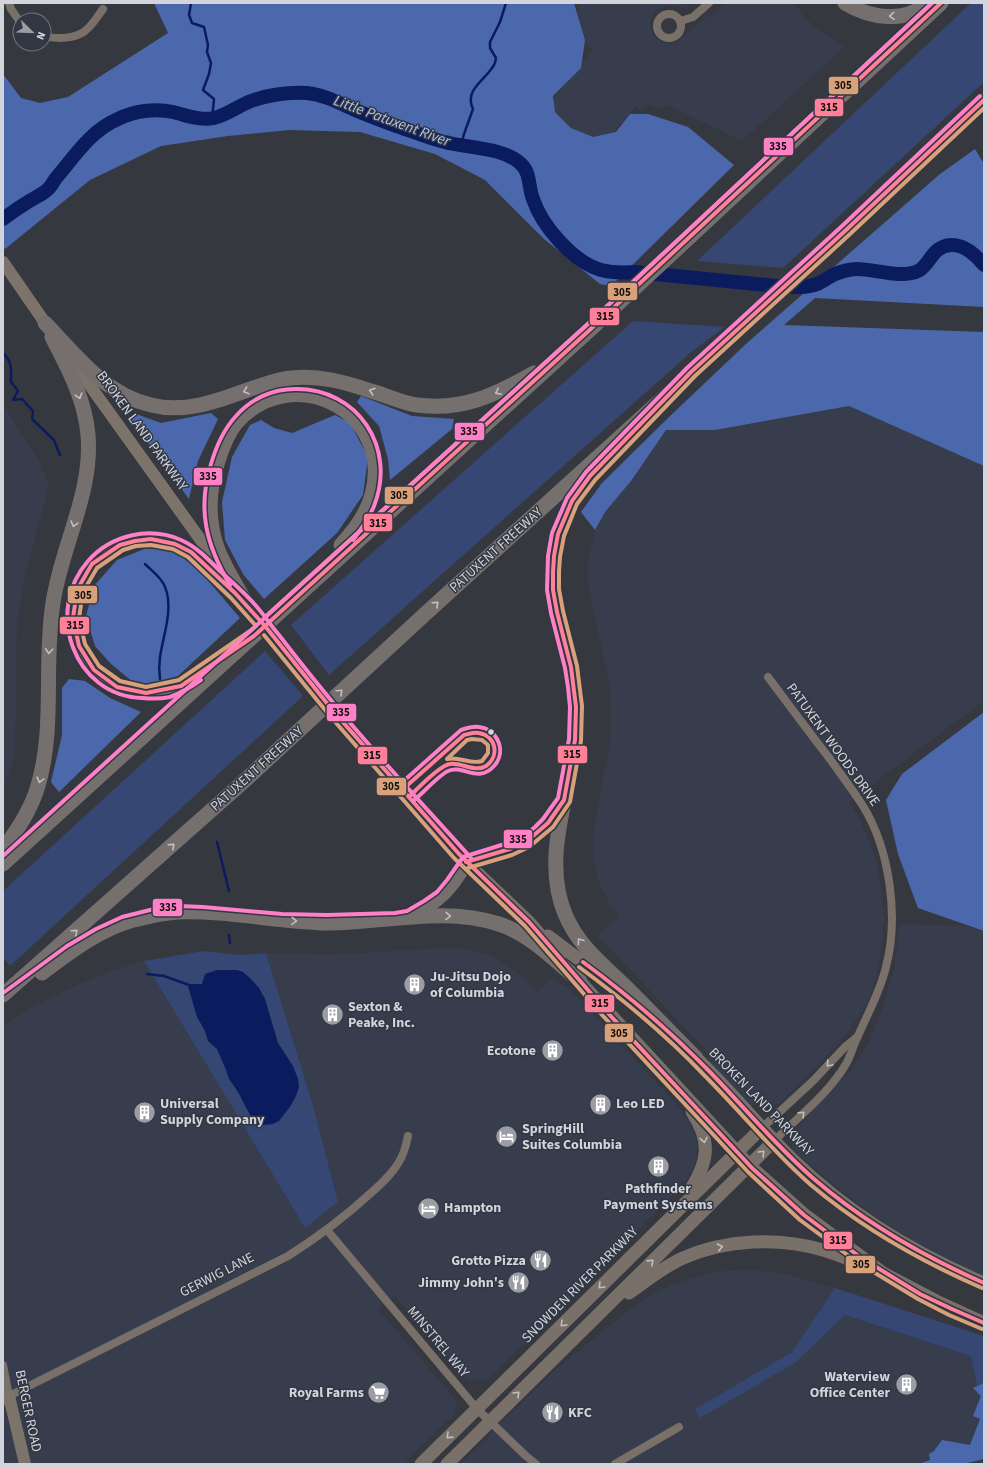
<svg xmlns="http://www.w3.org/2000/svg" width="987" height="1467" font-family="'Source Sans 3',sans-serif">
  <rect width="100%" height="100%" fill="#36383f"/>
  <g fill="#373d4d">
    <path d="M578 3H693L690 6 682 8 671 5 662 7 656 11 653 15 650 24 653 35 661 42 669 44 677 42 681 39 708 15 710 17 725 3H794L805 18 819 30 844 46 828 62 742 141 667 105 661 110 647 104 641 111 636 106 597 151 549 105 593 49 581 36Z"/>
    <path d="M3 405 38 458 49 486 23 584 17 621 15 756 3 789Z"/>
    <path d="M849 406 984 466V701L849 802 861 822 874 853 878 868 883 903 884 920 881 952 879 965 868 1003 840 1042 779 1104 749 1105 711 1063 707 1051 598 936 619 916 610 904 600 885 593 860 594 829 611 736V710L610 686 588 584V561L595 530 605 512 631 481 666 430H715Z"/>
    <path d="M900 924 967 926 984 931V1276L927 1249 890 1226 858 1204 826 1178 795 1151 792 1146 791 1141 792 1134 795 1129 853 1068 867 1046 882 1009 894 969Z"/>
    <path d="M447 948 466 949 492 956 515 970 537 992 551 979 568 987 676 1104 691 1124 697 1143V1155L694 1166 689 1176 681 1186 609 1260 487 1381 467 1380 436 1343V1337L425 1322 417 1321 395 1296 378 1309 456 1400 455 1414 403 1464H3V1027L26 1010 81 983 114 970 144 961 305 1228 338 1202 313 1105 266 953 327 955Z"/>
    <path d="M754 1270 785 1274 835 1288 792 1352 696 1409 700 1418 795 1363 845 1315 971 1356 984 1420 961 1464H460L554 1371 628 1311 649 1296 674 1284 698 1276 724 1271Z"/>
  </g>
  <g fill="#354772">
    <path d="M971 3H984V82L783 268 697 261Z"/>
    <path d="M633 321 725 327 690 353 329 675 291 625Z"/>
    <path d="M265 651 303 696 10 966 3 957V891Z"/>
    <path d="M203 951 241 955 266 953 313 1105 338 1202 305 1228 144 961Z"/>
    <path d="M835 1288 984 1336V1420L971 1356 845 1315 795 1363 700 1418 695 1409 792 1352Z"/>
  </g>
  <g fill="#4c68ac">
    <path d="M154 3H574L585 40 581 68 553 96 555 112 571 128 593 137 616 132 630 114H648L688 127 734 165 611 286 600 284 544 239 485 180 435 154 360 132 289 130 228 136 161 146 90 180 5 249 3 246V74L21 98 40 103 68 97 168 33Z"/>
    <path d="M975 149 984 164V307L815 298 784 325 984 332V466L849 406 715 430H666L631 481 605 512 595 530 581 512 602 483 668 418 747 343 940 174Z"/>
    <path d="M361 396 412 416 454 419 452 429 390 480 388 459 379 426 357 402Z"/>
    <path d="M211 413 218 419 198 461 189 499 130 418 136 414 161 423Z"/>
    <path d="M335 415 350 423 368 457 363 495 337 533 264 599 243 574 225 540 222 502 232 457 250 425 261 420 274 428 292 433Z"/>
    <path d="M147 548 174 551 199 570 240 618 178 676 149 684 133 682 111 664 95 646 86 616 94 586 117 560Z"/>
    <path d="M69 679 85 681 110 698 141 712 59 792 51 782 62 735V688Z"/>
    <path d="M984 712V931L918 908 898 854 886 800 902 774Z"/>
    <path d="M984 1383V1459L963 1464H919L930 1460 929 1454 934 1451 942 1440 970 1445 980 1419 973 1416 981 1396 973 1388Z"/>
  </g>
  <path fill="#0b1c5e" d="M217 970H237L243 972 250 978 259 988 265 999 278 1043 293 1066 298 1079 299 1087 296 1096 290 1107 279 1121 273 1124 263 1125 256 1123 251 1117 238 1092 229 1079 226 1070 217 1049 208 1041 205 1031 197 1017 188 986 189 984H202L205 974Z"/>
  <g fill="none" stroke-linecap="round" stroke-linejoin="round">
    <g stroke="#0b1c5e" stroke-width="2.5">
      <path d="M191 3 189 15 192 23 204 27 208 45 207 52 211 63 209 74 203 90 214 99 212 119"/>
      <path d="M461 145 464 134 473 109C463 89 488 79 495 63L496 58 490 48V42L500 22 506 3"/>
      <path d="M3 353C13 363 11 369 11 382L18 391 13 400 22 399 33 411 32 419 54 440 60 455"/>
      <path d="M145 564C152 571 162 578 165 587 174 608 163 636 160 657 159 664 159 671 160 679"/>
      <path d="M217 842 229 891"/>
      <path d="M229 935 230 943"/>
      <path d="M147 974 164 976 189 985"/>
    </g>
    <path stroke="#0b1c5e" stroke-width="14" d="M3 219C12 212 21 206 31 200 36 197 43 194 47 190 51 187 53 182 56 178 75 156 90 131 118 119 134 111 155 108 173 112 186 115 200 121 214 118 227 115 238 106 251 101 268 95 289 92 307 93 326 95 343 105 360 112 374 118 388 123 402 128 418 133 433 140 449 143 470 148 505 148 521 164 531 173 528 187 533 199 542 226 573 262 601 270 613 273 623 273 635 272L787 287C797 287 808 288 817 284 823 282 827 278 833 275 839 272 850 269 857 269 875 269 901 279 918 271 930 265 932 246 951 245 964 244 977 256 984 265"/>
    <g stroke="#797169" stroke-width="8">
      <path d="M9 3 11 9 20 22"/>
      <circle cx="669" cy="26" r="12"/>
      <path d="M681 21 693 17 709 3"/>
      <path d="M44 36C55 39 71 39 82 33 91 28 97 17 103 9"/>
      <path d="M768 677C789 705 809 732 830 759 841 775 853 790 863 806 890 850 899 917 886 967 880 992 868 1013 858 1036 853 1045 851 1056 846 1064 830 1092 797 1118 774 1141"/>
      <path d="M762 1128 813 1081 845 1047 857 1037"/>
      <path d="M327 1230 477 1409 526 1456 536 1464"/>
      <path d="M3 1365 9 1396 288 1256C318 1237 346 1216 372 1192 382 1183 392 1174 399 1162 404 1154 406 1146 408 1136"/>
      <path d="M615 1464 679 1427"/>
    </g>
    <g stroke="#7c736b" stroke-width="12">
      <path d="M3 262 50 330"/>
      <path d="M68 355 223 571"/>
      <path d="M3 1399 9 1396 25 1464"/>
    </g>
    <g stroke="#79706a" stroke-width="13">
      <path d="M248 606 344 725 466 862 529 922 559 957"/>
      <path d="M548 936 625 994"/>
      <path d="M573 974 750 1166 805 1215 883 1273 940 1303 984 1323"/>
      <path d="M689 1051C726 1085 758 1126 794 1161 848 1213 915 1254 984 1283"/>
      <path d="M691 1189C709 1160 711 1141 692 1112"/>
      <path d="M629 1293C646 1281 663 1267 683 1258 726 1239 779 1237 823 1250 837 1254 850 1260 864 1265"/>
      <path d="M421 1464 737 1152 762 1128"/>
      <path d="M447 1464 774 1141"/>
    </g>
    <g stroke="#75706e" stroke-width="15">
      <path d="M845 3C870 18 904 24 928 3"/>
      <path d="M45 323C76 355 105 395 151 405 186 414 220 400 253 388 266 384 278 379 291 378 319 375 345 382 371 391 386 395 402 403 417 405 463 411 495 395 534 373"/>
      <path d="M599 468C575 493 560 520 554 555 548 594 563 631 571 669 575 686 577 704 576 722 576 786 539 850 565 914 579 948 606 967 631 992 653 1014 674 1036 696 1058"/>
      <path d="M248 606C238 589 225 568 218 550 207 522 208 489 218 461 222 448 227 434 236 423 293 359 395 412 372 495 367 514 354 531 341 545"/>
      <path d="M206 670C195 677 184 685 172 690 158 695 142 695 127 691 58 671 55 571 121 545 141 537 164 537 183 547 202 557 221 580 237 595"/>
      <path d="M3 849C17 831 30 811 37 789 56 729 43 665 53 603 61 547 93 493 88 435 85 399 68 368 52 337"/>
      <path d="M3 864 594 326 941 3"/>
      <path d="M411 915C438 902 452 888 466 862 507 851 536 845 560 806"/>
      <path d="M42 973C70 952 98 930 133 920 147 917 162 913 177 912 227 910 278 922 328 923 385 923 443 906 499 924 530 934 555 961 580 981"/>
      <path d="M3 995 242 783 424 615 728 339 845 231 984 100"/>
    </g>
    <defs>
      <g id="bus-1">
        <path d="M151 539 175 544 191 552 235 593 265 626 254 636 181 686 146 693 117 687 94 670 79 646 73 618 77 590 92 564 120 545 135 541Z"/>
        <path d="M265 626 334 712 459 854 529 922 607 1012 752 1168 804 1215 860 1257 920 1294 952 1309 984 1323"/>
        <path d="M265 626 594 326 941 3"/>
        <path d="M402 790 464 735C469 734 474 732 479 733 496 736 500 756 486 766 475 773 461 762 450 764 440 765 417 789 409 797"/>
        <path d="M466 862 510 849 526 842 548 823 564 800 575 740 576 707 571 667 557 612 553 590V572L554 556 558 534 572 501 590 476 691 372 845 231 984 100"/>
        <path d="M583 962C628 995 670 1031 709 1071 744 1107 776 1146 814 1179 865 1223 923 1256 984 1283"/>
      </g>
      <g id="bus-2">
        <path d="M151 545 173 549 188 557 231 598 256 626 250 631 179 680 146 687 120 681 99 666 85 644 79 618 83 592 97 568 123 550 136 546Z"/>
        <path d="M265 617 590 322 932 3"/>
        <path d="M264 635 330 716 454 858 525 926 603 1016 748 1172 800 1220 857 1262 918 1299 949 1315 982 1329"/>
        <path d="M472 739 482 740 488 745V753L482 761C471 765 459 756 447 759L467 740Z"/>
        <path d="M468 868 512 855 529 847 553 827 570 802 581 741 582 706 577 666 563 611 559 589V572L560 557 564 536 577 504 595 480 695 376 849 235 984 108"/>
        <path d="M579 967C624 1000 667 1036 705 1076 741 1112 773 1152 811 1185 862 1228 920 1261 982 1288"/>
      </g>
      <g id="bus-3">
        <path d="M230 585C206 545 197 509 211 464 216 447 224 429 236 416 251 399 272 389 295 389 358 388 397 448 374 506 369 519 361 529 353 540"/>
        <path d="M201 680C191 687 181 693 170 697 161 699 152 699 142 698 74 696 44 611 88 561 111 535 149 526 181 540 197 547 209 560 221 572 233 583 246 594 257 607 265 616 271 626 279 635 299 661 319 686 340 711 382 761 427 809 471 858"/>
        <path d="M398 786 461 730C467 728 473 726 479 727 498 729 507 752 494 766 478 784 463 764 448 771 440 774 421 795 413 801"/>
        <path d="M3 856 590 322 932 3"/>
        <path d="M3 993 67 946 96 929 122 917 154 909 179 906 203 907 282 914 327 915 395 913 407 911 424 901 437 892 447 880 463 857 508 843 523 837 535 827 543 819 558 798 569 739 570 707 568 687 565 668 551 613 547 590 548 556 552 533 567 498 586 472 687 368 841 227 980 96"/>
      </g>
    </defs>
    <use href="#bus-1" stroke="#323743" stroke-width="7"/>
    <use href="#bus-2" stroke="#323743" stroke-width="7"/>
    <use href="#bus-3" stroke="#323743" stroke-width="7"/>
    <use href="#bus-1" stroke="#ff8098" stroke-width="4"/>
    <use href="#bus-2" stroke="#d9a179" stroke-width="4"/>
    <use href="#bus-3" stroke="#ff80c5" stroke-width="4"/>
  </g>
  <defs><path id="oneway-chevron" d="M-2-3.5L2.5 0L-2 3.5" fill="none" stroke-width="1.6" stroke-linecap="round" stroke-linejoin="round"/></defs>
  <g stroke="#bfc0c5">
    <use href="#oneway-chevron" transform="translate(892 16) rotate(177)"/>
    <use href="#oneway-chevron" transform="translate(246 391) rotate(161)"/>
    <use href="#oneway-chevron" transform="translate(372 391) rotate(-162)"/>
    <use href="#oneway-chevron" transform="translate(498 392) rotate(154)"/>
    <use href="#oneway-chevron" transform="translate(79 396) rotate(72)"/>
    <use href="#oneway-chevron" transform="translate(74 524) rotate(106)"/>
    <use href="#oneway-chevron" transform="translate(436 604) rotate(-42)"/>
    <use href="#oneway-chevron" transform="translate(49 651) rotate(93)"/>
    <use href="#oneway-chevron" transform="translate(340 692) rotate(-43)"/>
    <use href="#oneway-chevron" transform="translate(40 780) rotate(105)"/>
    <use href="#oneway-chevron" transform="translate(172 846) rotate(-42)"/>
    <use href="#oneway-chevron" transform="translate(448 916) rotate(1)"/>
    <use href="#oneway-chevron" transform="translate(294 921) rotate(4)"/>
    <use href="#oneway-chevron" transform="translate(75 932) rotate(-42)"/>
    <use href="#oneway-chevron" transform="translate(580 941) rotate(-126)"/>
  </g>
  <g stroke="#bfc0c4">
    <use href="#oneway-chevron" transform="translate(829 1064) rotate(133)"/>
    <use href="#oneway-chevron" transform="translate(802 1114) rotate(-44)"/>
    <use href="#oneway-chevron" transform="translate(704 1140) rotate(80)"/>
    <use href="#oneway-chevron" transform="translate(762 1153) rotate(-46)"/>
    <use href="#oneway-chevron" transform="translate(720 1247) rotate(-12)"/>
    <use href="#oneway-chevron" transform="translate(651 1262) rotate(-44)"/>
    <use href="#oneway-chevron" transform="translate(601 1286) rotate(135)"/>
    <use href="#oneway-chevron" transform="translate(563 1324) rotate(135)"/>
    <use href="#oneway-chevron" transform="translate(517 1394) rotate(-45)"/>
    <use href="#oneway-chevron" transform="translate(449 1436) rotate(136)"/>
  </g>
  <defs>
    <symbol id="building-disc" viewBox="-11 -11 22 22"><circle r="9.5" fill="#9b9da4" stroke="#323743"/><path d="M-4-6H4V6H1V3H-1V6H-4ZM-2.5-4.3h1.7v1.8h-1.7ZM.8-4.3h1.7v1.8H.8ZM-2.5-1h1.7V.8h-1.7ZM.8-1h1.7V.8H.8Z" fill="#fff"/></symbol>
    <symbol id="hotel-disc" viewBox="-11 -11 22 22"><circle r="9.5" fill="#9b9da4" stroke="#323743"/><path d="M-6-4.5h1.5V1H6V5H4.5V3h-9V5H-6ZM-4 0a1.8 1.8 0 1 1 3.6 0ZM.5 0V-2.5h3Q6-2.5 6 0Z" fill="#fff"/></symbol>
    <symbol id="restaurant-disc" viewBox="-11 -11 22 22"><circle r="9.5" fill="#9b9da4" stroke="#323743"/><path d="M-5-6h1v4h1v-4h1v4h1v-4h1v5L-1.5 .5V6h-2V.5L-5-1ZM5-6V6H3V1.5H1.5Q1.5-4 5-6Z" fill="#fff"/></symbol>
    <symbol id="supermarket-disc" viewBox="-11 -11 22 22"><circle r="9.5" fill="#9b9da4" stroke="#323743"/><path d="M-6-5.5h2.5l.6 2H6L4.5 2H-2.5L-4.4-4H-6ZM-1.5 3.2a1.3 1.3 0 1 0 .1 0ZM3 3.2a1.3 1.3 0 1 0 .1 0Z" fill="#fff"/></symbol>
  </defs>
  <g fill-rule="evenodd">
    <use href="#building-disc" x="402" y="972" width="25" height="25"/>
    <use href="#building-disc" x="320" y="1002" width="25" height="25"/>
    <use href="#building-disc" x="540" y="1038" width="25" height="25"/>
    <use href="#building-disc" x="588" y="1092" width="25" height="25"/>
    <use href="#building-disc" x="132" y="1100" width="25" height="25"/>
    <use href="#hotel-disc" x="494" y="1124" width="25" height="25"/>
    <use href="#building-disc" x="646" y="1154" width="25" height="25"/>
    <use href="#hotel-disc" x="416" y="1196" width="25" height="25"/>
    <use href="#restaurant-disc" x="528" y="1248" width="25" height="25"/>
    <use href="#restaurant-disc" x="506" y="1270" width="25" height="25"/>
    <use href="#building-disc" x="894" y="1372" width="25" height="25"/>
    <use href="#supermarket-disc" x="366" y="1380" width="25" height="25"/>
    <use href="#restaurant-disc" x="540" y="1400" width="25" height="25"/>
  </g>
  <circle fill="#d1d4db" stroke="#323743" stroke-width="1.5" cx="491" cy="732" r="3.5"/>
  <g text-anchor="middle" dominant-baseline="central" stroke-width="3" stroke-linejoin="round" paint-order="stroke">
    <g font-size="14" fill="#d1d4db" stroke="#323743">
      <text transform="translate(142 431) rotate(54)">BROKEN LAND PARKWAY</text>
      <text transform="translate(496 550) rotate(-42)">PATUXENT FREEWAY</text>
      <text transform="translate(833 745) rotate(54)">PATUXENT WOODS DRIVE</text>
      <text transform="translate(257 769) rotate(-42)">PATUXENT FREEWAY</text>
      <text transform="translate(761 1102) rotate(46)">BROKEN LAND PARKWAY</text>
      <text transform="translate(217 1275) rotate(-27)">GERWIG LANE</text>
      <text transform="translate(580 1285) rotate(-45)">SNOWDEN RIVER PARKWAY</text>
      <text transform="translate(438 1342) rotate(50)">MINSTREL WAY</text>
      <text transform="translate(28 1411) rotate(78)">BERGER ROAD</text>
    </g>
    <g font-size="14" font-weight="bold" fill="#d1d4db" stroke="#323743" text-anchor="start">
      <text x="430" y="977">Ju-Jitsu Dojo<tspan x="430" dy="16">of Columbia</tspan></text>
      <text x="348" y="1007">Sexton &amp;<tspan x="348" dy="16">Peake, Inc.</tspan></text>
      <text x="536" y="1051" text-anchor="end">Ecotone</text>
      <text x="160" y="1104">Universal<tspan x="160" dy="16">Supply Company</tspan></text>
      <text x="616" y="1104">Leo LED</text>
      <text x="522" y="1129">SpringHill<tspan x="522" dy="16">Suites Columbia</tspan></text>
      <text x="658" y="1189" text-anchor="middle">Pathfinder<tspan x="658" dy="16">Payment Systems</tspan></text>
      <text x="444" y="1208">Hampton</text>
      <text x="526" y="1261" text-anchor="end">Grotto Pizza</text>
      <text x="504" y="1283" text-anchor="end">Jimmy John's</text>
      <text x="890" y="1377" text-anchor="end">Waterview<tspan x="890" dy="16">Office Center</tspan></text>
      <text x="364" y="1393" text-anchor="end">Royal Farms</text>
      <text x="568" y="1413">KFC</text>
    </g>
    <g font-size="15" font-style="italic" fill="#afc3ec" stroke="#323743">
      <text transform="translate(392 121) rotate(20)">Little Patuxent River</text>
    </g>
  </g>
  <g stroke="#323743" stroke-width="1.5">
    <rect x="828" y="76" width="31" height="19" rx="4" fill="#d9a179"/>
    <rect x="814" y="98" width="30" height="19" rx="4" fill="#ff8098"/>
    <rect x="763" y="137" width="31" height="19" rx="4" fill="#ff80c5"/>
    <rect x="607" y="282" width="31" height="19" rx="4" fill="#d9a179"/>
    <rect x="589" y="307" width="31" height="19" rx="4" fill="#ff8098"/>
    <rect x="454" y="422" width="31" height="19" rx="4" fill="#ff80c5"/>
    <rect x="193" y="467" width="30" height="19" rx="4" fill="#ff80c5"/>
    <rect x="384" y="486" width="30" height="19" rx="4" fill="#d9a179"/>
    <rect x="363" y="513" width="30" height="19" rx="4" fill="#ff8098"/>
    <rect x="67" y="585" width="31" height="19" rx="4" fill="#d9a179"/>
    <rect x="59" y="616" width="31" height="19" rx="4" fill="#ff8098"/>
    <rect x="326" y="703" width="31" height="19" rx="4" fill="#ff80c5"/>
    <rect x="557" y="745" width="31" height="19" rx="4" fill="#ff8098"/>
    <rect x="357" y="746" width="31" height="19" rx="4" fill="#ff8098"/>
    <rect x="376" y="777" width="31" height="19" rx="4" fill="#d9a179"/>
    <rect x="503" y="829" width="30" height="20" rx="4" fill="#ff80c5"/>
    <rect x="152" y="898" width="31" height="19" rx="4" fill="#ff80c5"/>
    <rect x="584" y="994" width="31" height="19" rx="4" fill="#ff8098"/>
    <rect x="604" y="1023" width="30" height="20" rx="4" fill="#d9a179"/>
    <rect x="823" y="1231" width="30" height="19" rx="4" fill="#ff8098"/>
    <rect x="845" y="1255" width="31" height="19" rx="4" fill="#d9a179"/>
  </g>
  <g font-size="11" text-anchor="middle" font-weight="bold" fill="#111">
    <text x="843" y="89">305</text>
    <text x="829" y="111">315</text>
    <text x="778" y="150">335</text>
    <text x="622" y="296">305</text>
    <text x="605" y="320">315</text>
    <text x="469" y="435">335</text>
    <text x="208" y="480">335</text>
    <text x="399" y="499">305</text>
    <text x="378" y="527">315</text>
    <text x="83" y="599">305</text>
    <text x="75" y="629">315</text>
    <text x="341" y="716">335</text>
    <text x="572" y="758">315</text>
    <text x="372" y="759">315</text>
    <text x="391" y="790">305</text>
    <text x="518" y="843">335</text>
    <text x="168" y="911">335</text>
    <text x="600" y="1007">315</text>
    <text x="619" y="1037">305</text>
    <text x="838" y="1244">315</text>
    <text x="861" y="1268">305</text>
  </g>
  <rect width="987" height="1467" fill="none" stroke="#d1d4db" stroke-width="8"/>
  <g transform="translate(32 32) rotate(113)"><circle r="19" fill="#323743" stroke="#727680"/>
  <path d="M0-3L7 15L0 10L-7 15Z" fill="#9b9da4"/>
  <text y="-6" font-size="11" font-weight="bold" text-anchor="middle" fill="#d1d4db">N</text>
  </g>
</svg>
